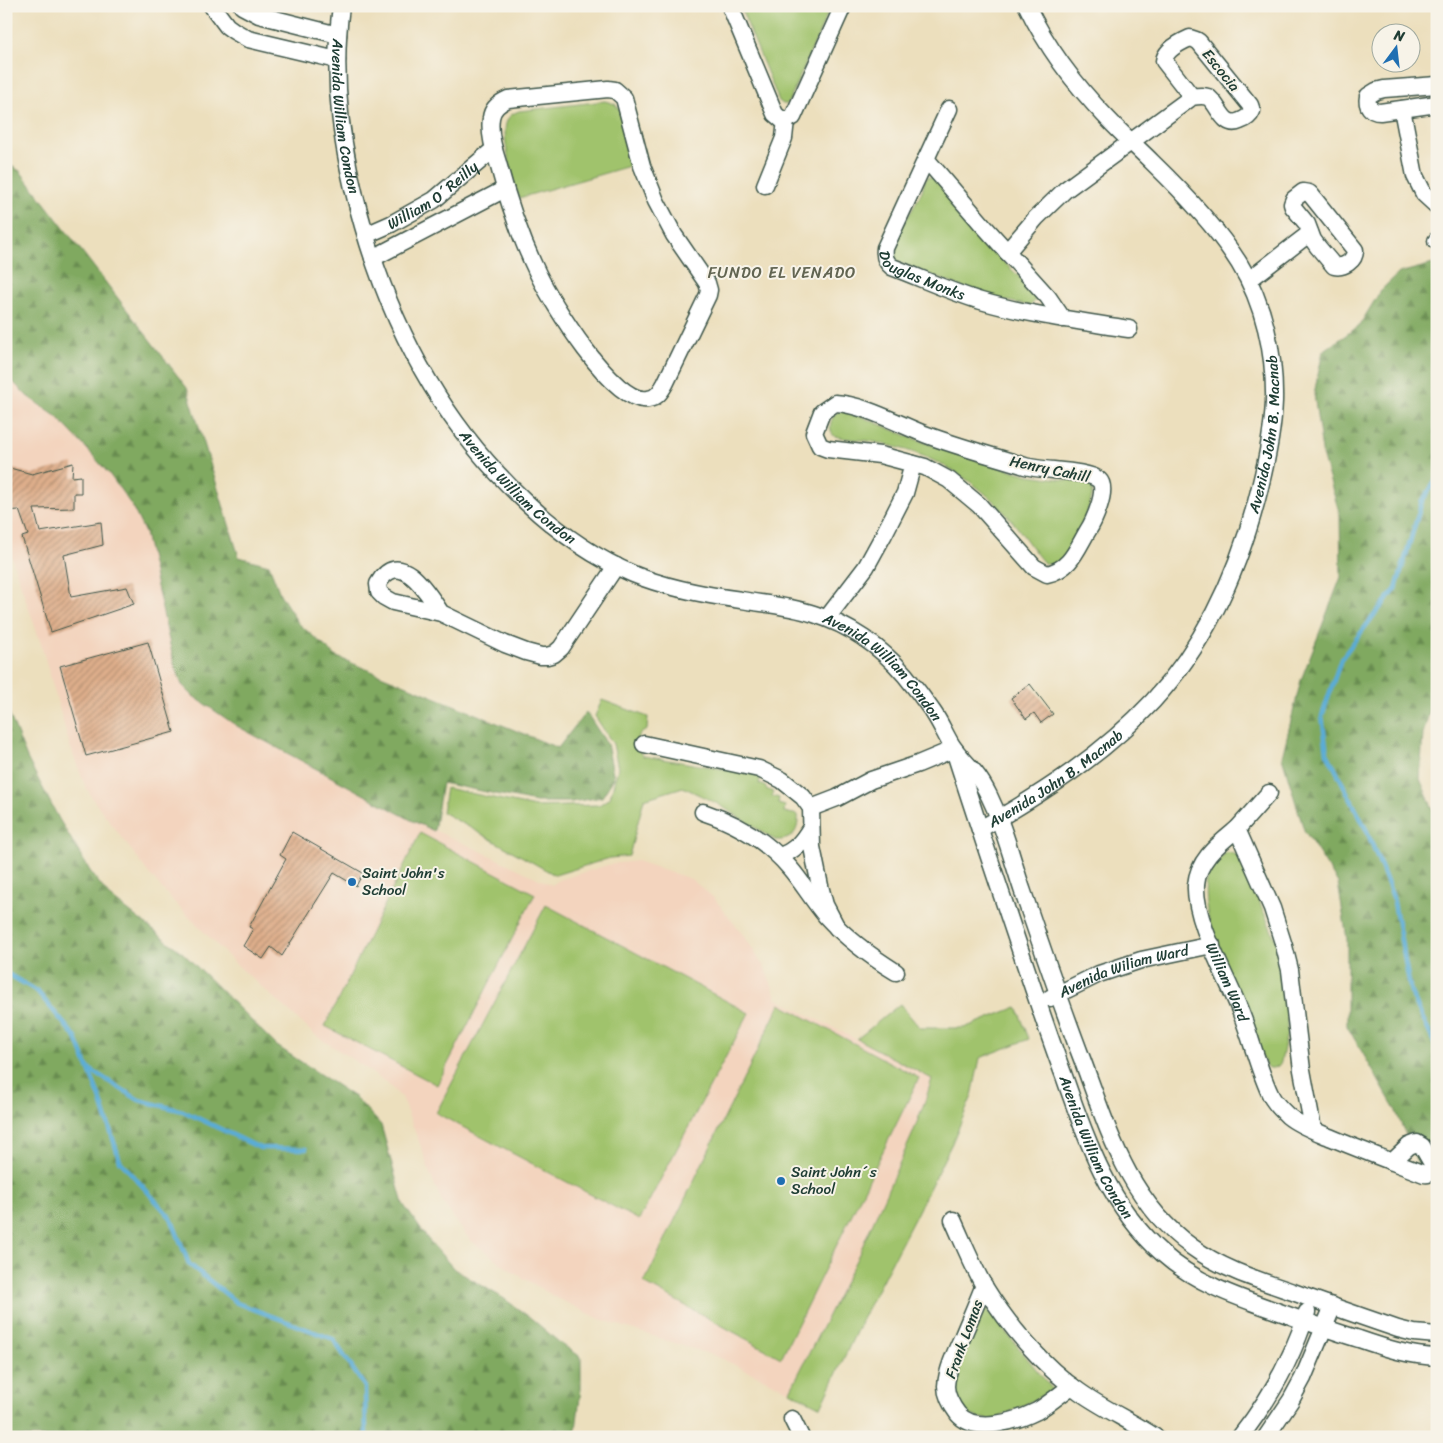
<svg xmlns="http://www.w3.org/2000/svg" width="1443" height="1443" font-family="Sriracha,sans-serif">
  <defs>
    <pattern id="forest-firs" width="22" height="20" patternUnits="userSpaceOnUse" patternTransform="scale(1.25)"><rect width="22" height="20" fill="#80a960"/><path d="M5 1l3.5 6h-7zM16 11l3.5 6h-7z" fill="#688b50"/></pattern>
    <pattern id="building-hatch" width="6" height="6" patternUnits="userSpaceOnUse" patternTransform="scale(1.25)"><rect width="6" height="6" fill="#deae8b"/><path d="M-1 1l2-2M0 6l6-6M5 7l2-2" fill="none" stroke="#b38f72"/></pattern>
  </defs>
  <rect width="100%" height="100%" fill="#f7f3e8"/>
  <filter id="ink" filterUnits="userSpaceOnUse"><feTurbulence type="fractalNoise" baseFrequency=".02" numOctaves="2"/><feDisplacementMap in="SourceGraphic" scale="10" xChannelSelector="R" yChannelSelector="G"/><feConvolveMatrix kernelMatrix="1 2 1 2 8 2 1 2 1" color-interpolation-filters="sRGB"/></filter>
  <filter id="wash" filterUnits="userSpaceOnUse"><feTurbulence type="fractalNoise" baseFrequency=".0096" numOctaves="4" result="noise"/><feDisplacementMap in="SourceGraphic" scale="20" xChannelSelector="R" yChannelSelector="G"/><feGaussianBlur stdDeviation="1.12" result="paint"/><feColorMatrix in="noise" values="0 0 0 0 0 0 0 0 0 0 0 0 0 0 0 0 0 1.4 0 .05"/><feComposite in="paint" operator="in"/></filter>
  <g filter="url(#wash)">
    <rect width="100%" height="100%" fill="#ecdfbd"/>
    <path fill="#f3d4be" d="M6 375 27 396 57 417 88 450 110 475 132 506 145 533 165 621 237 726 411 820 472 847 552 885 559 880 611 864 637 861 691 879 714 898 747 940 766 970 777 999 932 1078 926 1098 913 1133 857 1258 790 1391 718 1357 600 1319 555 1297 510 1270 470 1240 443 1203 431 1177 422 1149 401 1097 389 1085 361 1065 315 1035 235 963 172 900 150 875 92 798 84 783 70 746 41 644 11 556 6 546Z"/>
    <g fill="#a0c36c" stroke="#608050">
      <path d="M740 6H831L789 101 787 104H783L779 101Z"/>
      <path d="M605 101 615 104 621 112 633 165 519 198C514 183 500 135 507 121 509 115 514 113 519 111Z"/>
      <path d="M928 177 935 178C963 223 997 256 1035 292L1036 300 1030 306 985 296 893 260 891 244 912 210 922 191 925 180Z"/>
      <path d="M840 410 853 413 912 438 969 458 1029 475 1088 483 1093 489C1093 504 1072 548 1062 559 1059 561 1055 563 1052 565L1044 563C1030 547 1019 527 1004 512 970 475 928 453 879 443 865 439 849 440 834 436 827 428 831 416 840 410Z"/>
      <path d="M602 700 648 717 647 730C633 736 634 745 643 756L761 775 759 784 765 786 766 789 773 792 772 796 779 798 778 804 785 806 784 812 798 815C799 832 792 841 775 840L718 804 683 787 644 799 629 856 610 858 555 875 442 812 446 788 535 807 599 805 610 798 618 768 613 744 595 716Z"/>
      <path d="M420 833 535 894 437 1085 325 1026Z"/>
      <path d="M1227 852 1241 856 1251 875 1261 906 1277 943 1287 1019V1033L1281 1062 1278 1066 1273 1068H1270L1266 1066C1255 1039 1245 1013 1234 987 1221 955 1201 915 1206 879 1208 868 1218 859 1227 852Z"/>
      <path d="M546 905 749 1013 639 1220 436 1113Z"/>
      <path d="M780 1004 919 1078 781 1358 644 1283Z"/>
      <path d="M900 1004 920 1028H964L1017 1007 1029 1039 980 1058 972 1096 952 1143 915 1217 864 1315 821 1407 790 1391 857 1258 913 1133 926 1098 932 1079 857 1039Z"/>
      <path d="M984 1305 1053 1390 992 1421 966 1414 953 1401 955 1380Z"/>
    </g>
    <g fill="url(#forest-firs)" stroke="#50734a">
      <path d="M6 163 20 171 187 388 239 557 269 565 280 594 298 623 337 657 558 748 586 712 607 744 614 778 602 797 571 802H536L442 783 434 831 411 820 237 726 193 696 182 685 175 667 145 533 132 506 110 475 88 450 57 417 27 396 6 375Z"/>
      <path d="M1437 263V684L1423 734 1420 779 1437 819V1169L1421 1172 1395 1109 1347 1026V939L1338 883 1304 830 1282 757 1301 680 1341 577 1340 515 1323 458 1314 394 1323 351 1359 326 1381 290 1399 273Z"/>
      <path d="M6 706 27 758 59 819 90 871 109 896 184 954 277 1046 356 1098 381 1125 403 1204 427 1238 454 1269 503 1298 532 1319 560 1343 581 1357V1389L575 1437H6Z"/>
    </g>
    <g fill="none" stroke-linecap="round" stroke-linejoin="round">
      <g stroke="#5aacd5" stroke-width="4.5">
        <path d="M1437 479 1422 501 1396 589 1375 614 1341 659 1322 716 1327 753 1367 831 1393 897 1411 993 1437 1049"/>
        <path d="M6 973 37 991 76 1038 100 1098 120 1161 171 1218 189 1264 237 1303 333 1339 365 1387 366 1437"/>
        <path d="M89 1069 139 1100 183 1111 260 1148 306 1149"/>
      </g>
    </g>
    <g id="blocks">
      <g fill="url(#building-hatch)">
        <path d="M73 463 72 477 81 476V493H74V508L34 509 40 532 101 522 103 545 64 555 71 597 127 587 134 604 51 632 22 537 28 535 19 510 6 511V467L32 474Z"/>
        <path d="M148 642 174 732 86 756 60 666Z"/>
        <path d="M1030 684 1053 714 1041 723 1034 713 1026 719 1011 698Z"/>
        <path d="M292 832 363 873 356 886 334 873 282 956 271 947 263 959 243 946 253 929 249 927 286 859 280 855Z"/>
      </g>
    </g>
  </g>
  <g filter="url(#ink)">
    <use href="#blocks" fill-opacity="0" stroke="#3e5549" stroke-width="1"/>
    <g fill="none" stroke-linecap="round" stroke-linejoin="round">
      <defs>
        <g id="minor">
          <path d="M212 6 227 26 234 31 248 39 337 60"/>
          <path d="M242 6 259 15 338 35"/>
          <path id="s1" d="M341 6C331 82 342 153 363 226 393 331 445 427 526 502 557 531 593 557 633 574 667 588 705 595 741 600 765 604 790 606 814 614 849 625 881 647 905 675 915 687 924 699 933 712 940 722 945 734 951 744 958 755 967 763 975 773 985 785 995 807 1000 822 1009 845 1015 869 1023 892 1042 948 1061 1004 1082 1059 1108 1129 1128 1201 1192 1247 1222 1269 1258 1280 1293 1292 1328 1305 1363 1317 1398 1329L1414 1333 1437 1335"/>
          <path d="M730 6 775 114 782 120H786L793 117 843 6"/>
          <path d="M1437 85 1384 89 1376 91 1368 96C1366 106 1371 112 1380 112L1437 104"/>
          <path d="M608 89 615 90 624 98 642 166 656 201 674 235 707 283 709 290 708 295 665 384C661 391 657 398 648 399 614 406 551 301 538 274 521 239 508 201 498 163 494 151 489 131 491 118 492 108 499 103 508 99Z"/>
          <path id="s2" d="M949 109 885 248C884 256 885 262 892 267 921 278 951 292 981 301 1029 315 1079 321 1129 329"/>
          <path d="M1402 109 1415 176 1424 194 1437 206"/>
          <path d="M926 159 982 224 1048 297 1063 319"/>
          <path d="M765 185 784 138 786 120"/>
          <path d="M1303 192 1309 193 1311 195 1355 250C1355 261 1344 268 1334 266L1318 247 1313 240 1307 224 1293 207 1292 204 1294 199Z"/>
          <path id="s3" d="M366 235 391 224 434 200 494 149"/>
          <path d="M1436 241 1437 240"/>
          <path d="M1007 252 1036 218 1065 190 1192 97C1197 96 1203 95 1208 97 1219 104 1223 129 1240 121 1246 119 1250 116 1252 111L1250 105 1199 42 1196 40 1190 38C1181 42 1165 50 1164 61L1192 97"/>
          <path d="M373 258 505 189"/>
          <path d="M1249 280 1310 233"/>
          <path d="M835 403C863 404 900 425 927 435 959 447 993 456 1025 466 1042 471 1088 470 1099 480 1109 489 1093 523 1087 532 1076 551 1070 569 1047 574L1034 567 979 505 949 480 925 467 880 455 828 449 820 446 814 433 822 412Z"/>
          <path d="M441 613C429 595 400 545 378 584L379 592 384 597 393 602 441 613 505 644 526 652 541 656H547L554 654 561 648 616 566"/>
          <path d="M827 618 866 567 883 536 905 493 913 464"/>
          <path d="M644 744 759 769 782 780 803 797 811 808 812 847 820 886 825 905 837 928"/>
          <path id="s4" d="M956 756C981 834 1007 911 1033 988 1043 1017 1053 1047 1064 1076 1086 1140 1110 1208 1163 1254 1201 1288 1253 1302 1299 1319 1319 1326 1339 1333 1359 1339 1385 1348 1410 1356 1437 1357"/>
          <path d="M811 808 837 798 871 780 918 764 954 749"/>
          <path d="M703 812C736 823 766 840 789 867 803 883 813 901 826 916 847 939 870 956 896 972"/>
          <path id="s5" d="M980 829C1042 794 1104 754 1153 701 1208 641 1241 565 1260 487 1267 459 1273 430 1274 401 1275 354 1264 303 1239 263 1217 228 1182 191 1152 162 1137 147 1122 134 1108 119 1076 86 1047 48 1027 6"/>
          <path d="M1237 829 1269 793"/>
          <path d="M779 856C794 852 803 841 811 827"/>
          <path id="s6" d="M1050 998 1099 974 1141 960 1212 945"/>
          <path id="s7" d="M1313 1129 1302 1070 1290 970 1284 946 1272 908 1237 829C1219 844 1198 859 1196 885 1194 922 1228 978 1241 1013 1252 1040 1258 1069 1271 1096 1275 1104 1282 1110 1288 1116 1300 1126 1318 1132 1332 1138 1363 1151 1393 1162 1424 1174 1430 1175 1433 1172 1434 1167L1422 1146 1417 1143 1409 1146 1392 1162"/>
          <path d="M953 1220C963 1242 972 1265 984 1286 1008 1325 1043 1367 1080 1392 1104 1409 1131 1421 1155 1437"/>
          <path d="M984 1285C977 1303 969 1321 962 1338 955 1353 947 1370 946 1386 946 1396 952 1406 958 1414 975 1434 1017 1421 1037 1411 1049 1404 1060 1394 1072 1386"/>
          <path d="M792 1419 801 1437"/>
          <path d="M1240 1437C1270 1399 1293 1357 1307 1312"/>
          <path d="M1266 1437 1291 1400 1303 1378 1333 1306"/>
        </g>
      </defs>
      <use href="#minor" stroke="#3e5549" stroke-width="19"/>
      <use href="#minor" stroke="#fff" stroke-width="16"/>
    </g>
  </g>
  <g fill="#1f6fb2" stroke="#f7f3e8" stroke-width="2">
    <circle cx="352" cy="882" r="5"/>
    <circle cx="781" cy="1181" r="5"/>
  </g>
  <g text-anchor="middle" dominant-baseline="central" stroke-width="4" stroke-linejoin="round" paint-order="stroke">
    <g font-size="15" fill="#1f3d34" stroke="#f7f3e8">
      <text transform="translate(1221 70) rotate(51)">Escocia</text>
      <text stroke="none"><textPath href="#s1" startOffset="111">Avenida William Condon</textPath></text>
      <text stroke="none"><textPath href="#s3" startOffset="78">William O´Reilly</textPath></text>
      <text stroke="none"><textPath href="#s2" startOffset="204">Douglas Monks</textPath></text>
      <text stroke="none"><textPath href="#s5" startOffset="511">Avenida John B. Macnab</textPath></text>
      <text transform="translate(1050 469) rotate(12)">Henry Cahill</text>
      <text stroke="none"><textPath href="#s1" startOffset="531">Avenida William Condon</textPath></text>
      <text stroke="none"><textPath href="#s1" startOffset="951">Avenida William Condon</textPath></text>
      <text stroke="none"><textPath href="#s5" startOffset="91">Avenida John B. Macnab</textPath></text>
      <text stroke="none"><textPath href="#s6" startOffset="79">Avenida Wiliam Ward</textPath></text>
      <text stroke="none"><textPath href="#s7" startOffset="486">William Ward</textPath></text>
      <text stroke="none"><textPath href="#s4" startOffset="416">Avenida William Condon</textPath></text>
      <text transform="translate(964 1339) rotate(-70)">Frank Lomas</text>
    </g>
    <g font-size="15" fill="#1f3d34" stroke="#f7f3e8" text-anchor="start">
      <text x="362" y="873">Saint John's<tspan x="362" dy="17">School</tspan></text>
      <text x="791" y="1172">Saint John´s<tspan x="791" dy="17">School</tspan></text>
    </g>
    <g font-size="16" letter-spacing="1" fill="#626552" stroke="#f7f3e8">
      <text x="782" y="272">FUNDO EL VENADO</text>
    </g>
  </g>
  <rect width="1443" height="1443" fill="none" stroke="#f7f3e8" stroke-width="25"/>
  <g transform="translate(1396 48) rotate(15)"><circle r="24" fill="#f7f3e8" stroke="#a1aaa0"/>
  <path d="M0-4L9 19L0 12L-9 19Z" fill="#1f6fb2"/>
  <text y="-8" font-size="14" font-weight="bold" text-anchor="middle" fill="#1f3d34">N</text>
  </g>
</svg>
